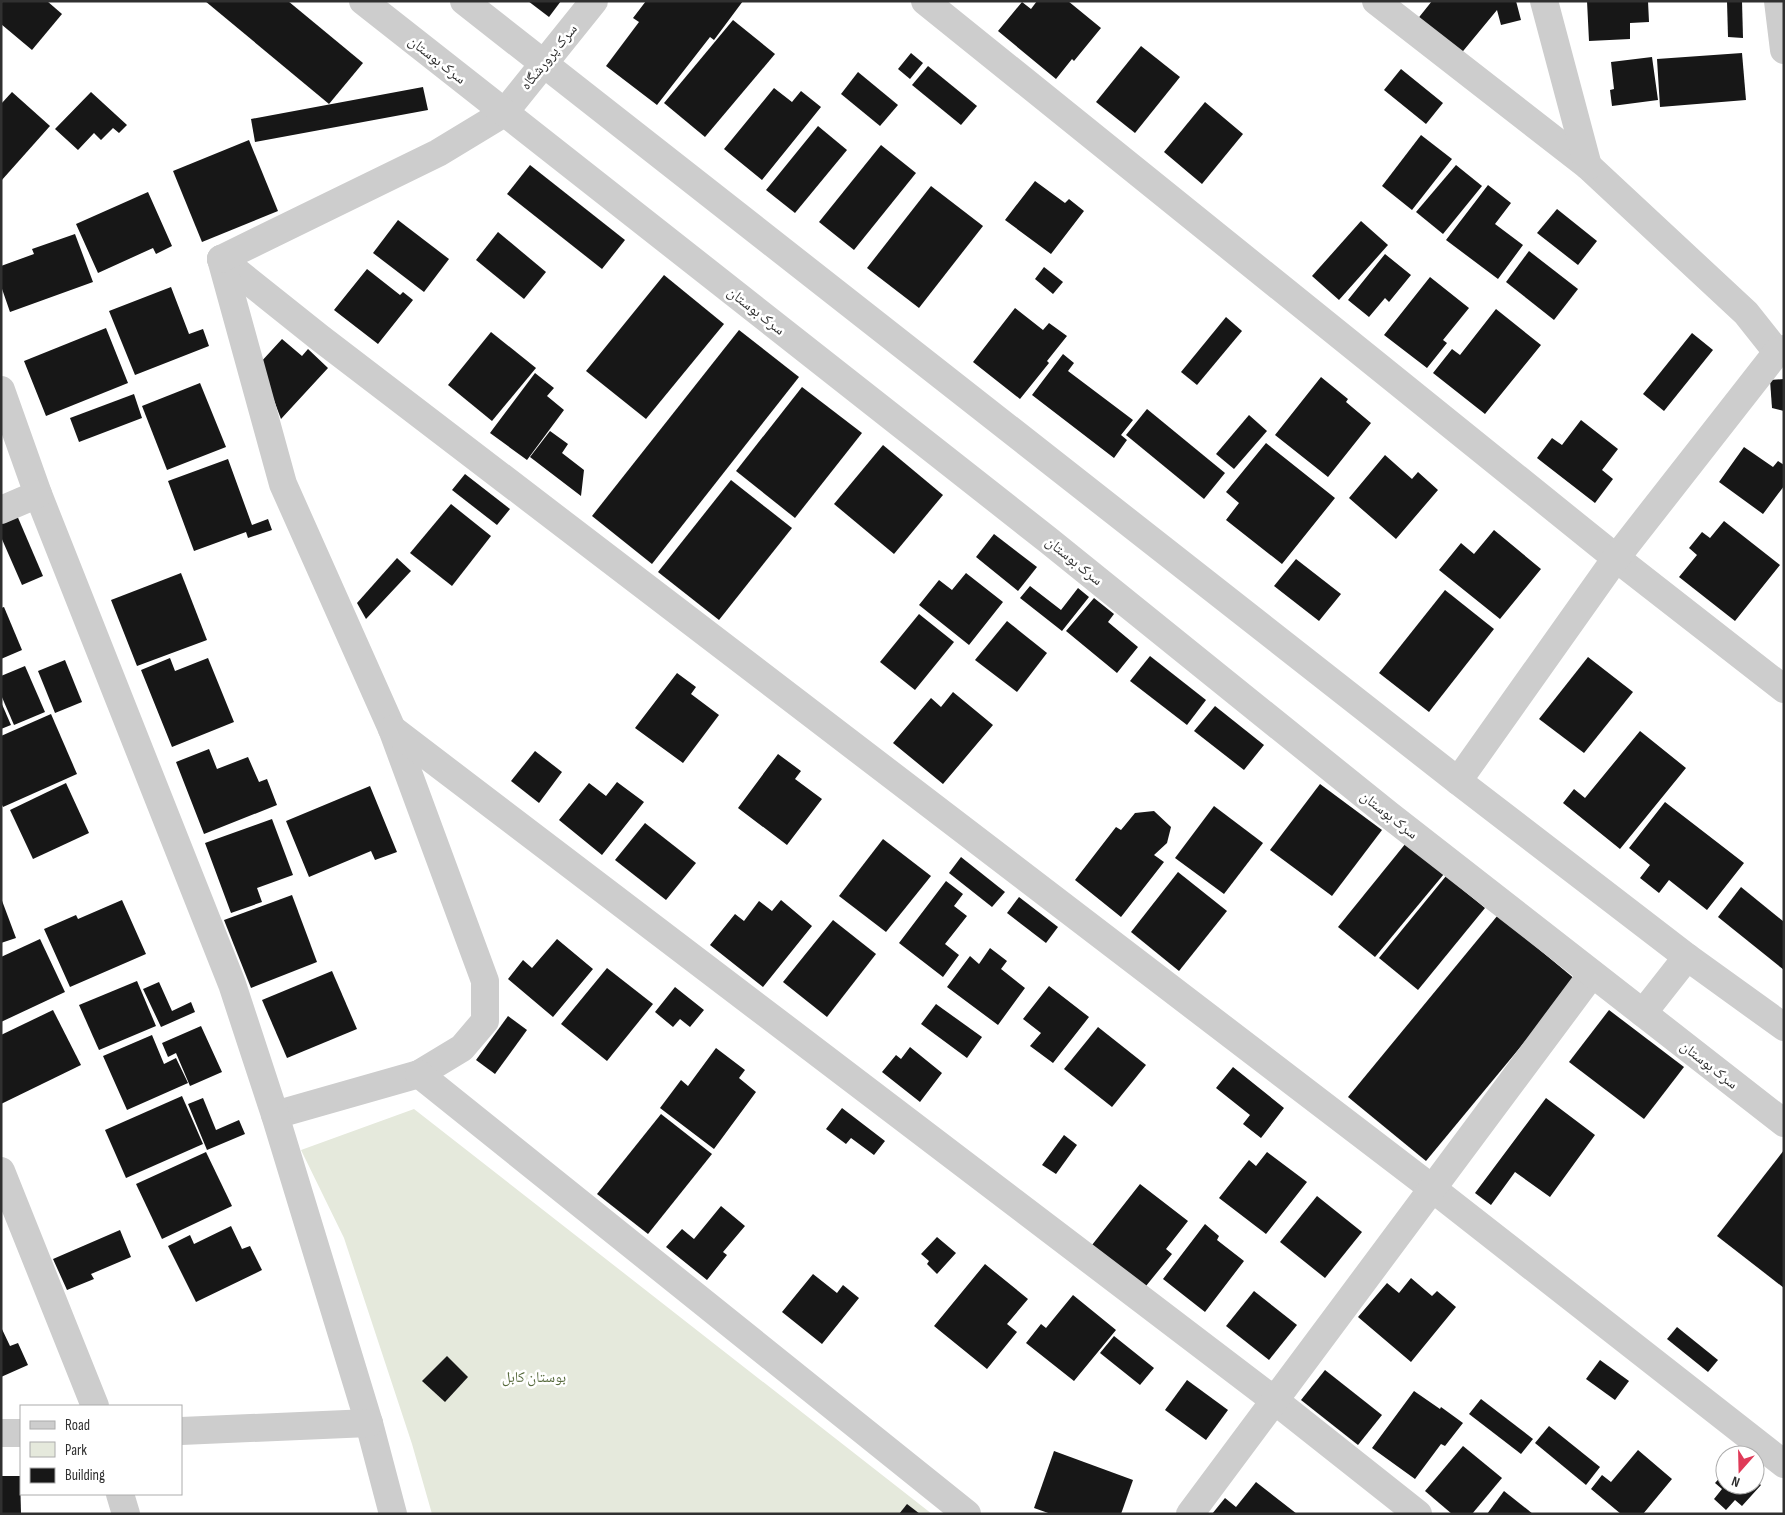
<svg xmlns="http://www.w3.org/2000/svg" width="1785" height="1515" font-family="'Sofia Sans Condensed','Noto Naskh Arabic',sans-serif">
  <rect width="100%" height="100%" fill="#fff"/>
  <path fill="#e5e9dc" d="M414 1109 932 1514H432L412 1444 344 1238 301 1150Z"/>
  <g fill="#171717">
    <path d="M3 1H47L62 14 32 50 1 24V4Z"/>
    <path d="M205 1H288L363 63 329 104Z"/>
    <path d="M528 1H561L549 17Z"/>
    <path d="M646 1H743L714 40 710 37 657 105 606 66 639 22 633 18Z"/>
    <path d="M1037 1H1068L1101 28 1074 61 1072 59 1056 79 998 31 1022 2 1031 9Z"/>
    <path d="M1432 1H1516L1521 20 1501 25 1497 10 1459 56 1416 21Z"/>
    <path d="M1587 1H1648L1649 22 1630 23V39L1589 41Z"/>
    <path d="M1727 1H1742L1743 38 1728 37Z"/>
    <path d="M733 20 775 54 705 137 664 103Z"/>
    <path d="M1141 46 1180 77 1135 133 1096 102Z"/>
    <path d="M911 53 923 63 910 79 898 69Z"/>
    <path d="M1742 53 1746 100 1660 107 1657 59Z"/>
    <path d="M1652 57 1658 100 1612 106 1610 90 1614 89 1611 62Z"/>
    <path d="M928 66 977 106 961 125 912 85Z"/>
    <path d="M1401 69 1443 103 1426 124 1384 90Z"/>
    <path d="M858 72 898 105 880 126 841 94Z"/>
    <path d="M423 87 428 110 255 142 251 119Z"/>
    <path d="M774 88 792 102 801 91 821 107 762 180 724 149Z"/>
    <path d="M12 92 50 126 1 181V104Z"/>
    <path d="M91 92 127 125 119 133 113 128 101 140 94 133 78 150 55 129Z"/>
    <path d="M1205 102 1243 134 1202 184 1164 152Z"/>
    <path d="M818 126 847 150 795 213 766 190Z"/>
    <path d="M1421 135 1452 159 1412 210 1382 186Z"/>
    <path d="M249 140 278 211 202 242 173 171Z"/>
    <path d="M881 145 916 173 854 250 819 222Z"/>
    <path d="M530 165 625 240 602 269 507 194Z"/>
    <path d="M1456 165 1482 186 1443 234 1416 212Z"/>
    <path d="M1035 181 1065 203 1069 199 1084 211 1051 254 1005 220Z"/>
    <path d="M1488 185 1511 203 1495 224 1523 245 1498 279 1446 240Z"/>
    <path d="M931 186 983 226 919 308 867 268Z"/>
    <path d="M148 192 172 246 156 254 153 248 98 273 76 224Z"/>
    <path d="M1557 209 1597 241 1578 265 1537 233Z"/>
    <path d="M398 220 449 259 424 292 373 253Z"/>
    <path d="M1361 221 1388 245 1339 300 1312 276Z"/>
    <path d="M498 232 546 272 524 299 476 260Z"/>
    <path d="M75 234 93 282 10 312 1 286V266L34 254 32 249Z"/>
    <path d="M1529 251 1578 289 1554 320 1506 282Z"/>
    <path d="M1385 254 1411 275 1389 302 1385 298 1369 317 1348 300Z"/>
    <path d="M1044 267 1063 282 1053 294 1035 279Z"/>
    <path d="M367 269 400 295 403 292 413 300 378 344 334 310Z"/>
    <path d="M664 275 724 324 646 419 586 371Z"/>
    <path d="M1430 277 1469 308 1443 340 1447 343 1427 368 1384 335Z"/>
    <path d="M171 287 189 334 203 329 209 346 135 375 109 311Z"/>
    <path d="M1015 308 1043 330 1049 323 1067 336 1047 361 1049 363 1020 399 973 362Z"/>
    <path d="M1496 309 1541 345 1485 414 1433 373 1452 349 1460 355Z"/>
    <path d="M1226 317 1242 331 1197 385 1181 372Z"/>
    <path d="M106 328 128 383 46 416 24 361Z"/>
    <path d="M739 330 799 377 652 564 592 516Z"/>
    <path d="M491 332 536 368 492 421 448 385Z"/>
    <path d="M1692 333 1713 350 1664 411 1643 394Z"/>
    <path d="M282 339 302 356 308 349 328 368 281 419 260 363Z"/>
    <path d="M1063 354 1074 363 1068 371 1133 420 1121 435 1127 440 1114 458 1032 395Z"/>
    <path d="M535 373 554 388 547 396 564 410 527 460 490 433Z"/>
    <path d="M1321 377 1348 399 1346 402 1371 423 1328 477 1275 435Z"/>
    <path d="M1784 379V411L1772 408 1770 380Z"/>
    <path d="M200 383 226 447 167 470 142 406Z"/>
    <path d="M802 387 862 433 795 518 736 471Z"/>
    <path d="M134 394 142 418 79 442 70 418Z"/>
    <path d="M1147 409 1225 473 1204 499 1126 435Z"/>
    <path d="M1249 415 1267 431 1234 469 1216 454Z"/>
    <path d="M1581 420 1618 449 1602 470 1613 479 1595 503 1537 458 1552 438 1562 445Z"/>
    <path d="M550 431 568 444 562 453 584 470 581 496 530 457Z"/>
    <path d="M1266 443 1335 498 1282 564 1226 520 1239 503 1226 492Z"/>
    <path d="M883 445 943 495 894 554 834 504Z"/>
    <path d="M1744 447 1773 467 1778 461 1784 465V486L1763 514 1719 482Z"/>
    <path d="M1385 455 1412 479 1418 472 1438 490 1396 539 1349 498Z"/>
    <path d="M228 459 252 525 268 519 272 530 248 538 246 532 194 551 168 481Z"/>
    <path d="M465 474 510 509 497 525 452 490Z"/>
    <path d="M731 480 792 528 719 620 658 572Z"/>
    <path d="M451 504 491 536 452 586 410 553Z"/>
    <path d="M16 513 43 576 22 585 1 537V519Z"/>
    <path d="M1724 521 1780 565 1735 621 1679 577 1697 555 1689 548 1702 532 1710 538Z"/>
    <path d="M1494 530 1541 569 1500 619 1439 570 1461 543 1474 554Z"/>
    <path d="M994 534 1037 567 1018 591 976 557Z"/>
    <path d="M397 558 411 571 366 619 357 603Z"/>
    <path d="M1296 559 1341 594 1319 621 1274 586Z"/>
    <path d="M181 573 207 640 137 666 111 600Z"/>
    <path d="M966 573 1003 602 969 645 919 605 939 580 952 590Z"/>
    <path d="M1030 586 1061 610 1078 588 1089 597 1062 631 1020 598Z"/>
    <path d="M1445 590 1494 629 1429 712 1379 673Z"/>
    <path d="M1094 598 1114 614 1108 622 1138 647 1117 673 1066 631Z"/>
    <path d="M4 607 22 650 1 659V608Z"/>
    <path d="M919 614 954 642 915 690 880 662Z"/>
    <path d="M1007 621 1047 653 1017 692 975 660Z"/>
    <path d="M1150 656 1206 700 1187 725 1130 681Z"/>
    <path d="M1588 657 1633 692 1584 753 1539 719Z"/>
    <path d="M170 658 175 671 208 658 234 722 172 747 141 670Z"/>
    <path d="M65 660 82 702 55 713 38 671Z"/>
    <path d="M25 666 45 712 14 725 1 695V676Z"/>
    <path d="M677 673 696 687 691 694 719 715 683 763 635 728Z"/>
    <path d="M953 692 993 725 943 784 893 743 931 698 941 707Z"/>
    <path d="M1 702 11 725 1 729Z"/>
    <path d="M1215 706 1264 745 1244 770 1194 731Z"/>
    <path d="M51 714 77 774 3 807 1 803V736Z"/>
    <path d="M1640 731 1686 768 1620 849 1563 803 1574 789 1585 798Z"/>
    <path d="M209 749 217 769 248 757 259 782 267 779 277 805 204 834 176 762Z"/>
    <path d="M535 751 562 772 539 803 511 781Z"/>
    <path d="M778 754 801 771 795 779 822 799 787 845 738 808Z"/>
    <path d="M617 782 644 802 602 855 559 820 589 783 606 796Z"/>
    <path d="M66 783 89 833 33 859 10 810Z"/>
    <path d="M1320 784 1382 830 1332 896 1270 850Z"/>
    <path d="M370 786 397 852 375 860 371 851 309 877 286 821Z"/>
    <path d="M1665 802 1744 863 1707 910 1669 880 1659 893 1640 878 1650 865 1629 848Z"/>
    <path d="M1214 806 1263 843 1224 894 1175 858Z"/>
    <path d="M1154 811 1171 827 1167 843 1154 855 1164 862 1121 917 1075 880 1116 827 1121 830 1135 813Z"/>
    <path d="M272 819 293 875 257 888 262 902 231 913 205 843Z"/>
    <path d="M645 823 696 863 666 900 615 860Z"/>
    <path d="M883 839 931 876 886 932 839 896Z"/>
    <path d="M1406 843 1444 874 1375 957 1338 927Z"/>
    <path d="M961 857 1005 892 992 907 949 873Z"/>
    <path d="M1178 872 1227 911 1179 971 1131 932Z"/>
    <path d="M1446 876 1485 908 1418 990 1379 958Z"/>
    <path d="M946 881 963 894 954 906 967 916 945 944 959 955 943 977 899 943Z"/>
    <path d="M1741 887 1784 922V970L1718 917Z"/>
    <path d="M292 895 317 962 251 988 224 920Z"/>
    <path d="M1019 897 1058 927 1046 943 1007 913Z"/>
    <path d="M1 898 16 938 1 943Z"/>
    <path d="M122 900 146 954 70 987 44 929 76 915 78 919Z"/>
    <path d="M781 900 812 926 763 987 710 945 735 914 744 921 759 901 772 911Z"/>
    <path d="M1498 915 1576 980 1426 1161 1348 1097Z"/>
    <path d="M833 920 876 954 827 1017 783 982Z"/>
    <path d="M40 939 65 992 1 1022V957Z"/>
    <path d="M557 939 593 969 553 1017 508 979 523 960 532 968Z"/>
    <path d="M990 948 1007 961 1001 969 1025 988 998 1025 947 987 970 956 979 964Z"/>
    <path d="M607 968 653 1004 607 1061 561 1024Z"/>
    <path d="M332 971 357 1029 287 1058 262 1000Z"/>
    <path d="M137 981 156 1026 99 1050 79 1005Z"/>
    <path d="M159 982 172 1011 191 1002 195 1012 161 1027 143 989Z"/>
    <path d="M1049 986 1089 1017 1053 1063 1030 1046 1041 1033 1023 1019Z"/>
    <path d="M675 987 704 1010 690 1027 680 1019 673 1027 655 1012Z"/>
    <path d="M936 1004 982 1037 967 1058 921 1024Z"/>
    <path d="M53 1010 81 1065 1 1104V1035Z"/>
    <path d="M1609 1010 1684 1067 1644 1119 1569 1062Z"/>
    <path d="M508 1016 527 1030 495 1074 476 1060Z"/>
    <path d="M201 1026 222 1072 190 1086 176 1053 168 1057 162 1043Z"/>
    <path d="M1098 1027 1146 1065 1112 1107 1064 1069Z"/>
    <path d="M152 1035 164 1064 176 1058 188 1083 127 1110 103 1056Z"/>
    <path d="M910 1047 942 1073 920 1102 882 1072 896 1055 901 1059Z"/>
    <path d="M716 1048 745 1070 739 1078 756 1092 714 1149 660 1108 681 1080 688 1086Z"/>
    <path d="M1233 1067 1284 1108 1261 1138 1243 1124 1250 1115 1216 1088Z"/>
    <path d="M182 1096 203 1144 126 1178 105 1130Z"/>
    <path d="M203 1098 216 1130 239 1120 245 1134 207 1150 188 1104Z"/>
    <path d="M1546 1098 1595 1135 1550 1197 1515 1172 1491 1205 1475 1193Z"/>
    <path d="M842 1108 885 1141 874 1155 851 1138 846 1144 826 1129Z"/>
    <path d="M661 1114 712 1154 648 1234 597 1194Z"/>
    <path d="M1064 1135 1077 1145 1056 1174 1042 1165Z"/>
    <path d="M1784 1150V1288L1717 1236Z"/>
    <path d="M206 1152 232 1206 162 1239 136 1184Z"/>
    <path d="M1267 1152 1307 1182 1266 1234 1219 1198 1249 1160 1256 1166Z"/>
    <path d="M1140 1184 1188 1221 1166 1249 1172 1254 1146 1286 1092 1245Z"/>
    <path d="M1317 1196 1362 1232 1325 1278 1280 1242Z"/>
    <path d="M721 1206 745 1226 723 1252 727 1255 707 1280 666 1247 682 1229 694 1239Z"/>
    <path d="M1205 1224 1219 1236 1217 1240 1244 1261 1205 1312 1163 1279Z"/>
    <path d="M231 1226 242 1249 250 1246 262 1270 196 1302 168 1246 190 1235 194 1244Z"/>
    <path d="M120 1230 131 1257 91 1274 94 1279 67 1290 53 1259Z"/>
    <path d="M937 1237 956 1253 937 1274 927 1264 929 1261 921 1254Z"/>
    <path d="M985 1264 1028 1299 1007 1324 1017 1332 987 1369 934 1326Z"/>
    <path d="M813 1274 837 1293 843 1285 859 1298 822 1344 782 1312Z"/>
    <path d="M1411 1278 1432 1296 1437 1291 1456 1307 1411 1362 1358 1317 1387 1283 1399 1293Z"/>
    <path d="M1254 1291 1297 1325 1269 1360 1226 1326Z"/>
    <path d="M1073 1295 1116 1330 1074 1381 1026 1343 1041 1324 1046 1328Z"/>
    <path d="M1 1327 10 1346 18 1343 28 1365 1 1377Z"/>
    <path d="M1677 1327 1718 1360 1708 1372 1667 1339Z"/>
    <path d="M1114 1336 1154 1368 1140 1385 1100 1353Z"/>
    <path d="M447 1356 468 1377 445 1402 422 1381Z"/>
    <path d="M1600 1360 1629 1381 1615 1400 1586 1379Z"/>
    <path d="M1325 1370 1382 1415 1358 1445 1301 1400Z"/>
    <path d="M1187 1380 1228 1410 1206 1440 1165 1410Z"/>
    <path d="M1414 1391 1440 1409 1441 1407 1463 1423 1445 1446 1441 1444 1415 1479 1372 1448Z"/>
    <path d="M1481 1399 1533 1439 1521 1454 1469 1414Z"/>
    <path d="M1549 1426 1600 1467 1586 1485 1535 1443Z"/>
    <path d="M1463 1446 1502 1478 1472 1514H1452L1425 1491Z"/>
    <path d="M1638 1450 1672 1479 1643 1514H1621L1591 1489 1602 1475 1611 1482Z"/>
    <path d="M1054 1451 1133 1480 1121 1514H1051L1034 1508Z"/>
    <path d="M1725 1472V1485H1755V1480L1761 1485 1742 1506 1735 1500 1726 1510 1714 1499 1722 1489 1715 1483Z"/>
    <path d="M1 1476H20L21 1513H1Z"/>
    <path d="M1256 1482 1297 1514H1212L1225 1498 1236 1507Z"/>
    <path d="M1504 1491 1533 1514H1487Z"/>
    <path d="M907 1504 920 1514H899Z"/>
  </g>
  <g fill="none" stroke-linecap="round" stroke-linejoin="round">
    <g stroke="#cdcdcd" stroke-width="28">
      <path d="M925 1 1616 558 1784 689"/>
      <path d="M1376 1 1588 166 1746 313 1777 352"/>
      <path d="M1544 1 1588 166"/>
      <path d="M1778 1 1784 50"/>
      <path d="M221 259 320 338 1433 1189 1784 1464"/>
      <path d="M221 259 283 484 392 729 485 981V1021L462 1048 419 1074 275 1115"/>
      <path d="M221 259 438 153 504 113 594 1"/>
      <path d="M1 390 38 494 232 984 275 1115 369 1423 393 1514"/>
      <path d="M1 510 38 494"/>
      <path d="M392 729 1274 1400 1418 1514"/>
      <path d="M1458 781 1616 558 1777 352 1784 349"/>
      <path d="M419 1074 967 1514"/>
      <path d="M1 1171 95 1406"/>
      <path d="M181 1431 369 1423"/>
      <path d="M1 1433H21"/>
      <path d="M120 1494 126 1514"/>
      <path d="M1190 1514 1592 974"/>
    </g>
    <g stroke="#cdcdcd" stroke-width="28">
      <path d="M363 1 1048 540 1389 815 1784 1123"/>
      <path d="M464 1 1458 781 1687 957 1784 1027"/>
      <path d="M1643 1013 1687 957"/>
    </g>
  </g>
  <g text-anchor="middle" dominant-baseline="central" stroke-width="5" stroke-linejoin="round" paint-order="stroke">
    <g font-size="15" fill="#303030" stroke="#fff">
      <text transform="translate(549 57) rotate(-51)">سرک پرورشگاه</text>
      <text transform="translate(437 60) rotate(38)">سرک بوستان</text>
      <text transform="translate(756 311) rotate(38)">سرک بوستان</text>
      <text transform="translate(1074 561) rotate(39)">سرک بوستان</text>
      <text transform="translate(1389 815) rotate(38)">سرک بوستان</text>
      <text transform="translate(1709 1065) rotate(38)">سرک بوستان</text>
    </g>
    <g font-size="15" fill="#586b3e" stroke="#fff">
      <text x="534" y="1377">بوستان کابل</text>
    </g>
  </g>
  <rect width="1785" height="1515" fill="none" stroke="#303030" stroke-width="5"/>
  <rect x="20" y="1405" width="162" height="90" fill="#ffffff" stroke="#acacac"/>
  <rect x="30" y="1421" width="25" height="8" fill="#cdcdcd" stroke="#acacac"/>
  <text x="65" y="1430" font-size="15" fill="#303030">Road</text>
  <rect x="30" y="1442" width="25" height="15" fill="#e5e9dc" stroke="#acacac"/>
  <text x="65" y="1455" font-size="15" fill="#303030">Park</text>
  <rect x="30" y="1468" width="25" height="15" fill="#171717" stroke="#acacac"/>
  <text x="65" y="1480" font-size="15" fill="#303030">Building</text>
  <g transform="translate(1740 1470) rotate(200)"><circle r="24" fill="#ffffff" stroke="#acacac"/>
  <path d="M0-4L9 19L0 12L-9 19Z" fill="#df3a58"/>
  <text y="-8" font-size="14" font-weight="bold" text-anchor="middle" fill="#303030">N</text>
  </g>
</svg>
